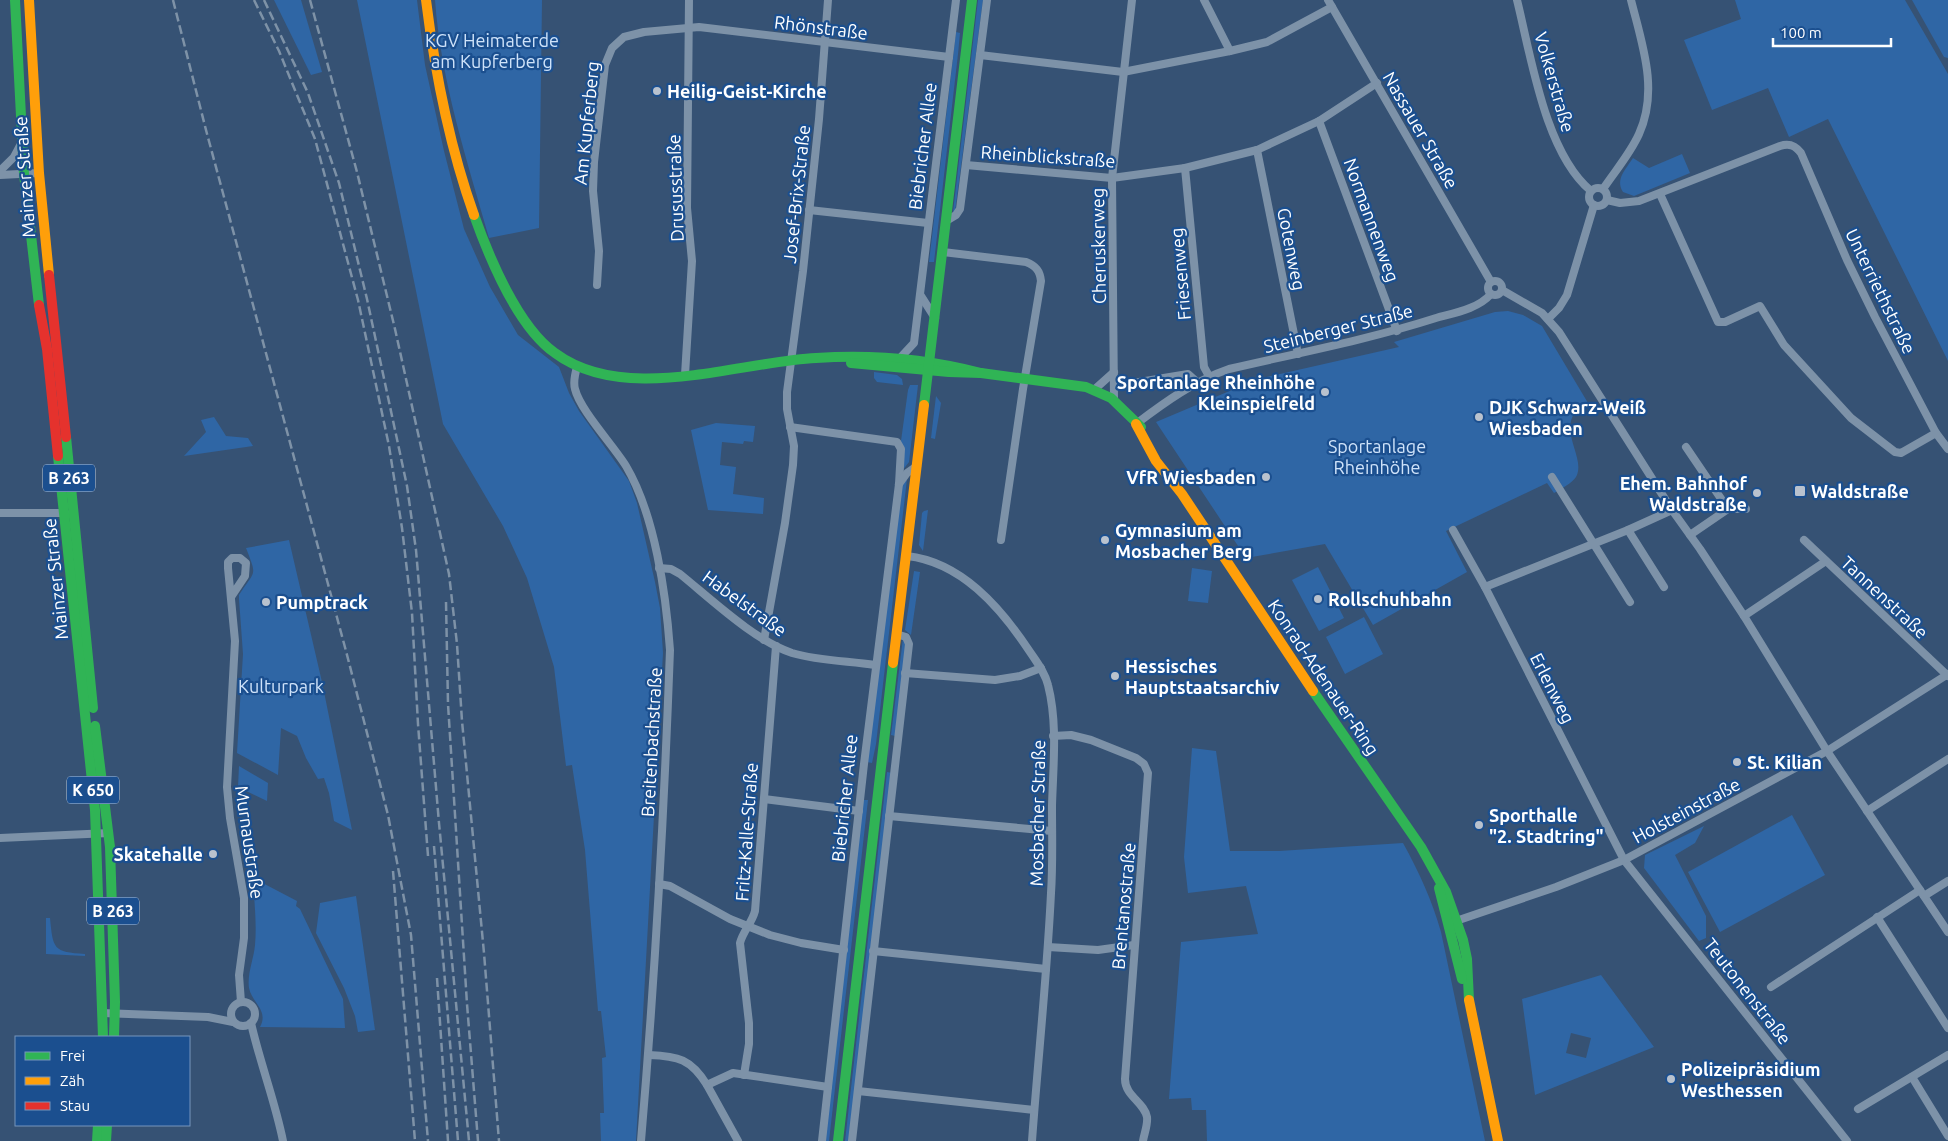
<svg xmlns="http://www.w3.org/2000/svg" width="1948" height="1141" font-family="Ubuntu,sans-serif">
  <rect width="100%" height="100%" fill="#365274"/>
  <g fill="#2f66a5" fill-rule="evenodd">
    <path d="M274 0H301L322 72 311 75Z"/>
    <path d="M357 0H417L425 65 444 151 464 229 490 287 518 335 559 367 569 393 579 411 629 481 637 503 655 582 660 608 663 653 636 1141H601L600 1113H604L602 1058 606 1057 601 1011H598L585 850 572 765 566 766 554 667 527 578 503 526 443 424Z"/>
    <path d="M435 0H542L539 228 489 238C467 160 441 82 435 0Z"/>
    <path d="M978 0H983L955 212H953Z"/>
    <path d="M1735 0H1905L1948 74V361L1828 119 1789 137 1768 88 1712 110 1684 40 1741 19Z"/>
    <path d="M1912 0H1948V58L1944 57Z"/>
    <path d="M956 32 960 33 958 54 934 262H929Z"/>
    <path d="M1682 154 1690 173 1634 196 1623 192C1615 179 1626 169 1633 158L1649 168Z"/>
    <path d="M1508 311 1523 315 1542 326 1588 403C1585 406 1578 409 1575 412 1560 434 1586 459 1576 477 1572 483 1561 489 1554 493L1547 483 1446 531 1467 572 1373 625 1325 544 1246 558 1156 422 1258 379 1399 347 1394 342 1495 312Z"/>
    <path d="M874 372 897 375 902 379 903 385 877 382 874 378Z"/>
    <path d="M910 385H918L909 462 902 471 901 441 908 390Z"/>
    <path d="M936 396 941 403 935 439 931 438Z"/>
    <path d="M214 417 226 436 248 438 253 446 184 456 206 432 201 420Z"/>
    <path d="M716 423 755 426 753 442 744 441 743 444 722 442 720 465 736 467 733 494 764 498 763 514 708 510 691 430Z"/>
    <path d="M907 479 876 744 872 763 867 762 902 485Z"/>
    <path d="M928 510 923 551 919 545 922 513 924 511Z"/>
    <path d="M289 540 322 682 352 830 334 821 329 793 324 778 318 779 306 758 297 736 281 728 278 775 237 753 243 654 239 599V595C256 569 257 577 246 548Z"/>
    <path d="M1318 567 1344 618 1319 631 1292 580Z"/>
    <path d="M1192 568 1212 571 1208 603 1188 601Z"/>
    <path d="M914 571 920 572 911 635 905 630Z"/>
    <path d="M1364 617 1383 654 1345 674 1326 637Z"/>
    <path d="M903 638 907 643 895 736 891 735Z"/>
    <path d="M1192 748 1216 751 1230 851H1279L1403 843C1419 872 1432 900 1441 932L1485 1141H1207L1206 1110H1192L1191 1098 1169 1099 1181 942 1258 934 1246 886 1188 893 1184 857Z"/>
    <path d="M239 766 268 783 267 801 238 787Z"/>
    <path d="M887 772 892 773 850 1141H845Z"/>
    <path d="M863 800H868L829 1141H824Z"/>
    <path d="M1792 815 1825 875 1720 932 1688 872Z"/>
    <path d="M1704 826 1695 843 1675 855 1706 916V938L1699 941 1644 868 1645 855Z"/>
    <path d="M253 878 297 901 296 906 300 909 343 999 345 1028 260 1027C269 1010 252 1003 249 988 247 974 254 958 255 945 257 923 254 900 253 878Z"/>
    <path d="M356 896 375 1030 358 1032 355 1016 344 988 316 933 320 903Z"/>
    <path d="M46 918H50C53 949 53 952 85 954V956L46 954Z"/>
    <path d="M1601 975 1654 1047 1535 1095 1522 999ZM1571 1033 1591 1038 1586 1058 1566 1053Z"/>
  </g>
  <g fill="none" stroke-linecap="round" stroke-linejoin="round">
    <g stroke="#7d92a8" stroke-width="8">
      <path d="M1204 0 1230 51"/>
      <path d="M1328 0 1491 282"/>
      <path d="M1517 0C1531 56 1545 153 1591 191"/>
      <path d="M980 55 1123 72 1230 51 1267 42 1332 7"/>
      <path d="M1319 121 1397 331"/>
      <path d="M1257 150 1298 354"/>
      <path d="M966 165 1112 178 1185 168 1257 150 1319 121 1377 83"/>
      <path d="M1185 168 1204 367 1209 376"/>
      <path d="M0 171 14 157 22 142"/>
      <path d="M0 175 39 173"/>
      <circle cx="1598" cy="197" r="9"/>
      <path d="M1603 189C1615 171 1630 154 1639 134 1659 90 1642 44 1631 0"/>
      <path d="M1660 194 1718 322H1725L1760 306 1784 345 1851 418 1895 452 1901 453 1936 433"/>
      <path d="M1607 200 1620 203 1639 201 1780 146C1789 143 1795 145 1801 153L1847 260 1875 317 1936 433 1948 449"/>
      <path d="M809 210 928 223"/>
      <path d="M946 221 956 215 960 209 987 0"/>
      <path d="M943 252 1026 262C1036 266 1040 271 1041 281L1023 389 1001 540"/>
      <circle cx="1495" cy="288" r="7"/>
      <path d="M597 285 599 251 593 191 594 162 605 65 612 48 624 37 644 32 699 27 949 57"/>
      <path d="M1502 290 1542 313 1559 332 1672 510 1700 549 1744 616 1827 751 1948 932"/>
      <path d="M921 296 935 318"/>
      <path d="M1548 319 1559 308 1567 295 1594 205"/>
      <path d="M901 357 914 343 956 0"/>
      <path d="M577 367C575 374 573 382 575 389 580 410 613 445 626 466 655 515 666 594 670 650 664 814 655 978 641 1141"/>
      <path d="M685 375 692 261 687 208 689 0"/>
      <path d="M1133 383 1188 374 1197 382"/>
      <path d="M1095 389 1114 372"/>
      <path d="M1114 400 1112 178 1132 0"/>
      <path d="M1136 424C1165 402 1194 381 1229 369 1298 353 1367 340 1436 318 1454 313 1478 309 1491 294"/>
      <path d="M790 427 897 442 901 449 899 484 864 764 822 1141"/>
      <path d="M1686 447 1728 509"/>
      <path d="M1552 477 1630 602"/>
      <path d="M899 484 907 473 917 466"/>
      <path d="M0 513H65"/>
      <path d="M1453 530 1485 587 1624 860 1847 1141"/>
      <path d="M1628 530 1664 587"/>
      <path d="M1690 535 1728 509H1746"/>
      <path d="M1804 540 1948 676"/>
      <path d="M907 556C961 562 1000 607 1028 649 1036 661 1045 672 1048 685 1058 724 1053 767 1052 806 1052 835 1053 864 1051 893 1047 976 1038 1058 1032 1141"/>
      <path d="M659 568 671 569 680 574C711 599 755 641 792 653 819 661 848 661 875 665"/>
      <path d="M1485 587 1628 530 1672 510"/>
      <path d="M231 597 245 576 246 563 240 558H232L228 562V568L235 641 227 787 230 818 244 898V938L239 975 241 1002"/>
      <path d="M1744 616 1826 561"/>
      <path d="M764 640 785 523 793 465 794 446 787 409V392L803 271 819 119 828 0"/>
      <path d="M905 673 995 680 1020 676 1041 668"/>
      <path d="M1053 736 1071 735 1091 740 1136 758 1144 764 1148 773 1125 1079C1125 1096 1144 1102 1147 1117 1148 1125 1144 1134 1143 1141"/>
      <path d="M764 799 859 811"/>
      <path d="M1867 811 1948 759"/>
      <path d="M889 816 1052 831"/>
      <path d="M0 838 109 833"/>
      <path d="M659 884 670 886 730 919 770 935 801 943 844 950"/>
      <path d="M1924 896 1948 881"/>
      <path d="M1877 917 1948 1028"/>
      <path d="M1453 922 1556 887 1624 860 1827 751 1948 674"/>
      <path d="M1048 947 1098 950 1134 945"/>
      <path d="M873 951 1046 969"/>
      <path d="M1771 987 1920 890"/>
      <circle cx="243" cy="1014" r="12"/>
      <path d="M102 1013 208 1017 233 1022"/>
      <path d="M251 1023C260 1063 275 1101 283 1141"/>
      <path d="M649 1055C678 1056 691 1059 707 1085L733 1073 828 1087"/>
      <path d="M744 1075 749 1044V1023L740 943C743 931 752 923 755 911L776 646"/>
      <path d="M1912 1077 1948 1136"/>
      <path d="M707 1085 738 1141"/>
      <path d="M858 1091 1034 1110"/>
      <path d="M1858 1109 1948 1055"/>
      <path d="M852 1141 909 644 906 637 896 634"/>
    </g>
    <g stroke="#30b455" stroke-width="10">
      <path d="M15 0 24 174 39 305"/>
      <path d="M474 215C489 257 518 327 555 353 625 405 737 362 816 358 873 354 927 359 981 373"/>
      <path d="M851 363 949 372 981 373 1086 387 1111 398 1141 427"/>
      <path d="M924 405 972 0"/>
      <path d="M66 437 93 708"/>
      <path d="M58 456 95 810 103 1037"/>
      <path d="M1313 691 1421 847 1446 892 1463 940 1467 959 1469 1000"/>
      <path d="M95 726 110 847 115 1002 114 1037"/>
      <path d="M1439 888 1462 979"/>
      <path d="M97 1141 98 1125"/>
      <path d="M106 1141 107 1125"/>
      <path d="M838 1141 893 663"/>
    </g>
    <g stroke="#ff9f0a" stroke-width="10">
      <path d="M29 0 39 173 49 275"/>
      <path d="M426 0C435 73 449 145 474 215"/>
      <path d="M1136 424 1156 461 1182 494 1313 691"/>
      <path d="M893 663 924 405"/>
      <path d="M1469 1000 1498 1141"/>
    </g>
    <g stroke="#e5322d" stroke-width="10">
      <path d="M49 275 66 437"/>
      <path d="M39 305 47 349 58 456"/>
    </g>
    <g stroke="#7e92a7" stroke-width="2.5" stroke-dasharray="9 4" stroke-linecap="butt">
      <path d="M173 0 206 130 346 651 388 815 411 935 428 1141"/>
      <path d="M254 0 279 51 315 139 358 300 389 446 402 528 412 613 418 724 428 856"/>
      <path d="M264 0 308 93 339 183 367 299 407 486 416 550 439 823 469 1141"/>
      <path d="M310 0 357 172 395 329 449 574 457 644 462 721 484 953 499 1141"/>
      <path d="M446 602 448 704 467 1004 478 1141"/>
      <path d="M434 846 458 1141"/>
      <path d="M393 871 415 1141"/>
      <path d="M437 978 448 1141"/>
    </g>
  </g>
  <g fill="#b9c2ce" stroke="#1b4f8f" stroke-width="2">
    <circle cx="657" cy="91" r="5"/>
    <circle cx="1325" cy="392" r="5"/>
    <circle cx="1479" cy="417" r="5"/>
    <circle cx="1266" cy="477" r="5"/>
    <rect x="1794" y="485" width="12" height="12" rx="2.5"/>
    <circle cx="1757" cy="493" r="5"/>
    <circle cx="1105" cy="540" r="5"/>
    <circle cx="1318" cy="599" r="5"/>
    <circle cx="266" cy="602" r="5"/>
    <circle cx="1115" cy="676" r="5"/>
    <circle cx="1737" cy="762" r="5"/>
    <circle cx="1479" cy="825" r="5"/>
    <circle cx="213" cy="854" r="5"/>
    <circle cx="1671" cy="1079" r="5"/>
  </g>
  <g text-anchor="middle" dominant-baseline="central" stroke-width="4.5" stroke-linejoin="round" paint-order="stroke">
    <g fill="#1b4f8f" stroke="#bbcadd" stroke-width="1">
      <rect x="43" y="464.5" width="52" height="27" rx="4"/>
      <rect x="67" y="776.5" width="52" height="27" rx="4"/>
      <rect x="87" y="897.5" width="52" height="27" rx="4"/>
    </g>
    <g font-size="16" font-weight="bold" fill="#fff">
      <text x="69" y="478">B 263</text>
      <text x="93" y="790">K 650</text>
      <text x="113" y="911">B 263</text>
    </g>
    <g font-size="18" fill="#fff" stroke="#1b4f8f">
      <text transform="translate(821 27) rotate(7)">Rhönstraße</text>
      <text transform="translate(1555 82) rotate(74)">Volkerstraße</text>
      <text transform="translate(586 123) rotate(-84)">Am Kupferberg</text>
      <text transform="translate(1421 130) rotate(60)">Nassauer Straße</text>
      <text transform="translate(922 146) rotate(-83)">Biebricher Allee</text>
      <text transform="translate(1048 156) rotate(4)">Rheinblickstraße</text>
      <text transform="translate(24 177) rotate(-94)">Mainzer Straße</text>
      <text transform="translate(675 188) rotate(-92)">Drususstraße</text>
      <text transform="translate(796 194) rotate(-84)">Josef-Brix-Straße</text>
      <text transform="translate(1372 220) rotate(70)">Normannenweg</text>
      <text transform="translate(1098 246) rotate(-91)">Cheruskerweg</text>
      <text transform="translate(1292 249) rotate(79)">Gotenweg</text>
      <text transform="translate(1180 274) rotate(-95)">Friesenweg</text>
      <text transform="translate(1881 291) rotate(64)">Unterriethstraße</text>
      <text transform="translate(1338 328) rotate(-14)">Steinberger Straße</text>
      <text transform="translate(55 579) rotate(-96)">Mainzer Straße</text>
      <text transform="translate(1885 597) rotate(43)">Tannenstraße</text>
      <text transform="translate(745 603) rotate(36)">Habelstraße</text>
      <text transform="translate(1324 677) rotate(56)">Konrad-Adenauer-Ring</text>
      <text transform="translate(1553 688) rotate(63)">Erlenweg</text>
      <text transform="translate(651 742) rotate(-87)">Breitenbachstraße</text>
      <text transform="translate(844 798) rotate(-84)">Biebricher Allee</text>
      <text transform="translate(1686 810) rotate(-28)">Holsteinstraße</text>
      <text transform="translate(1037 813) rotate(-89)">Mosbacher Straße</text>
      <text transform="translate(746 832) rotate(-86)">Fritz-Kalle-Straße</text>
      <text transform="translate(250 842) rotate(82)">Murnaustraße</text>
      <text transform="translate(1123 906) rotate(-85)">Brentanostraße</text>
      <text transform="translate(1748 991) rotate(52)">Teutonenstraße</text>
    </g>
    <g font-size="18" fill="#cfe3fa" stroke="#1b4f8f">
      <text x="492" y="40">KGV Heimaterde<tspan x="492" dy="21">am Kupferberg</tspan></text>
      <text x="1377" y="446">Sportanlage<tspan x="1377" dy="21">Rheinhöhe</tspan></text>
      <text x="281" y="686">Kulturpark</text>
    </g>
    <g font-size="18" font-weight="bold" fill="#fff" stroke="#1b4f8f" text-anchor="start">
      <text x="667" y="91">Heilig-Geist-Kirche</text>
      <text x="1315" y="382" text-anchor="end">Sportanlage Rheinhöhe<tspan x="1315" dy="21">Kleinspielfeld</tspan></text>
      <text x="1489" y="407">DJK Schwarz-Weiß<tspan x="1489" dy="21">Wiesbaden</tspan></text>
      <text x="1256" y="477" text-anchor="end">VfR Wiesbaden</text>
      <text x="1747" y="483" text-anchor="end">Ehem. Bahnhof<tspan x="1747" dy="21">Waldstraße</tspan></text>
      <text x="1811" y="491">Waldstraße</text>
      <text x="1115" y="530">Gymnasium am<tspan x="1115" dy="21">Mosbacher Berg</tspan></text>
      <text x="1328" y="599">Rollschuhbahn</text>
      <text x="276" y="602">Pumptrack</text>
      <text x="1125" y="666">Hessisches<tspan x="1125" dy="21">Hauptstaatsarchiv</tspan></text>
      <text x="1747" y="762">St. Kilian</text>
      <text x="1489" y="815">Sporthalle<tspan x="1489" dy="21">"2. Stadtring"</tspan></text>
      <text x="203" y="854" text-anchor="end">Skatehalle</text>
      <text x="1681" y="1069">Polizeipräsidium<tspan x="1681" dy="21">Westhessen</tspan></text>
    </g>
  </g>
  <rect x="15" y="1036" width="175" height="90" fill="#1b4f8f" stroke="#7695bc"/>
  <rect x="25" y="1052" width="25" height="8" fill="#30b455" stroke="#7695bc"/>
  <text x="60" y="1061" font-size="15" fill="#ffffff">Frei</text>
  <rect x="25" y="1077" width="25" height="8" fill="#ff9f0a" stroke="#7695bc"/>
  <text x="60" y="1086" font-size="15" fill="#ffffff">Zäh</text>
  <rect x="25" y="1102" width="25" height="8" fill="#e5322d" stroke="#7695bc"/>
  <text x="60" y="1111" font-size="15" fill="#ffffff">Stau</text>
  <path d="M1773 38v8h118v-8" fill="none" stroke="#ffffff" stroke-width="2.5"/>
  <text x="1780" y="38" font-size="15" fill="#ffffff" stroke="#1b4f8f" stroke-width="4" paint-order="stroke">100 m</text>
</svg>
